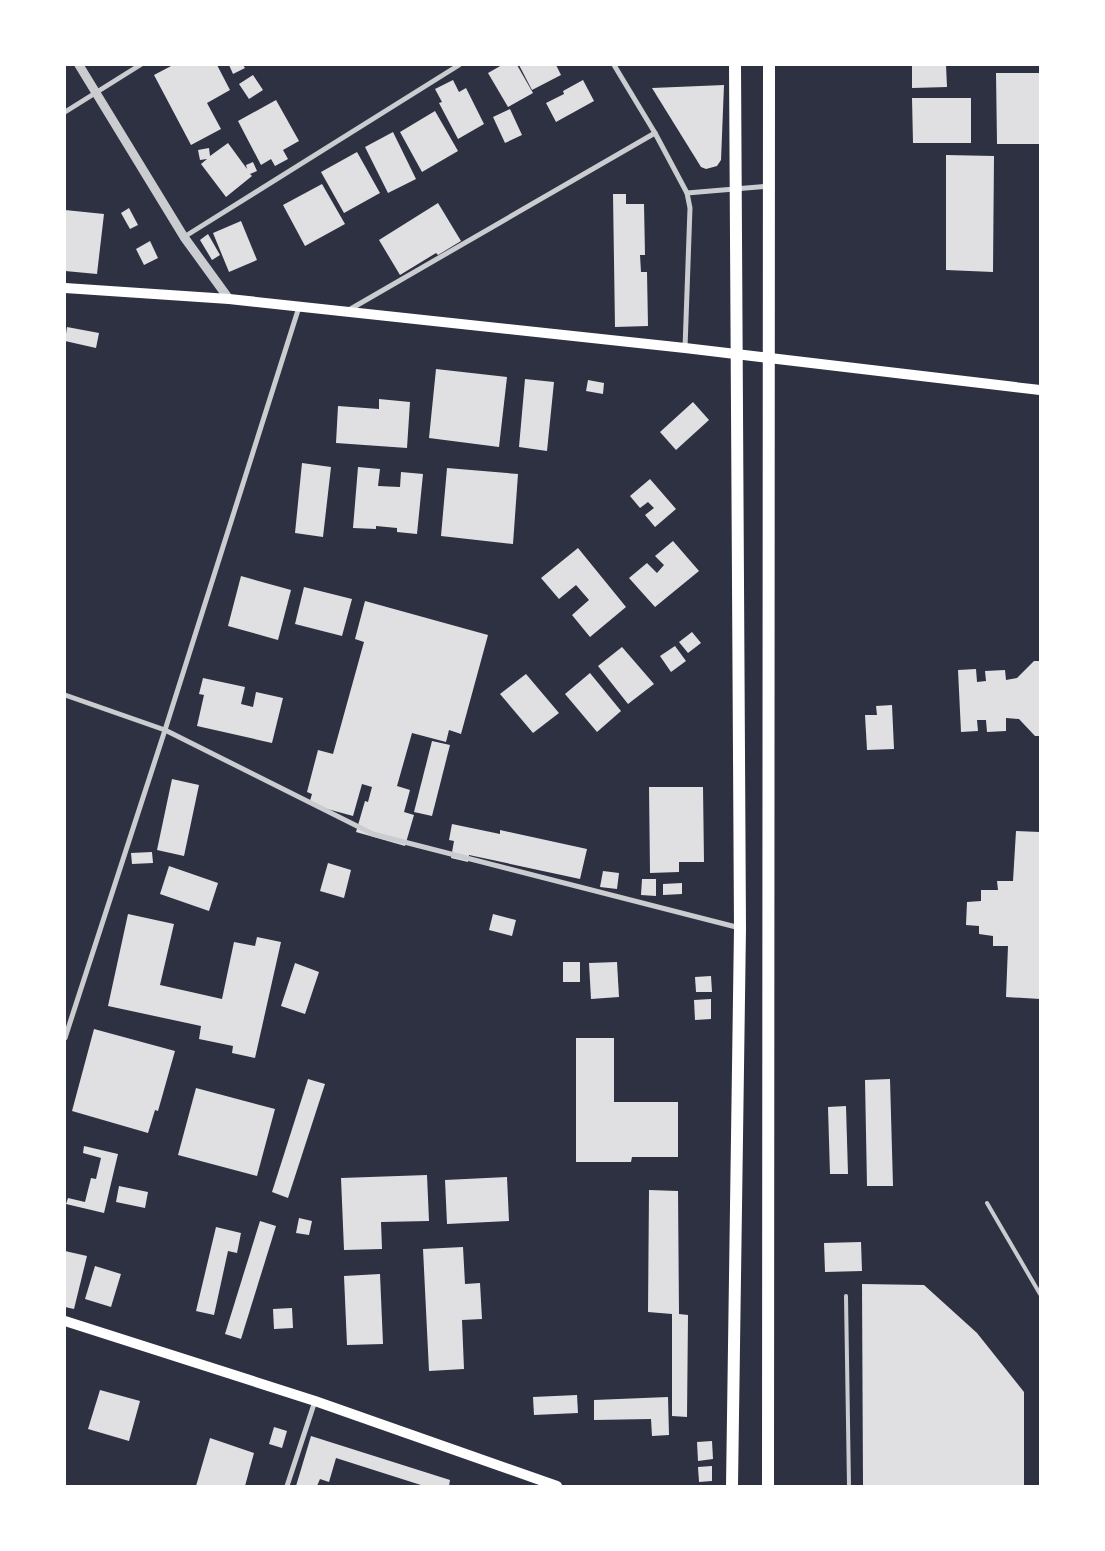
<svg xmlns="http://www.w3.org/2000/svg" width="1105" height="1551" font-family="Karla,sans-serif">
  <rect width="100%" height="100%" fill="#2d3142"/>
  <g fill="#e0e0e3">
    <path d="M173 65H217L230 90 207 103 221 129 191 145 154 75Z"/>
    <path d="M229 65H243L245 68 233 74Z"/>
    <path d="M502 65H517L533 93 508 107 488 73Z"/>
    <path d="M519 65H556L561 75 532 90Z"/>
    <path d="M912 65H946L947 87 912 88Z"/>
    <path d="M996 73H1040V144H997Z"/>
    <path d="M253 75 263 90 249 99 239 84Z"/>
    <path d="M453 80 459 92 466 88 484 124 458 139 439 103 442 102 435 89Z"/>
    <path d="M583 80 594 101 556 122 546 103 564 94 563 91Z"/>
    <path d="M724 85 721 160 717 166 706 169 701 167 652 88Z"/>
    <path d="M912 98H971V143H913Z"/>
    <path d="M276 100 299 141 283 150 288 159 275 166 271 159 261 165 238 121Z"/>
    <path d="M510 109 522 135 505 143 493 117Z"/>
    <path d="M435 111 458 151 422 172 400 132Z"/>
    <path d="M393 132 416 179 388 193 365 147Z"/>
    <path d="M228 143 247 169 246 165 253 162 257 171 250 174 252 176 226 197 201 164 207 159 200 160 198 150 209 148 210 156Z"/>
    <path d="M357 152 380 193 344 213 321 172Z"/>
    <path d="M946 155 994 156 993 272 946 270Z"/>
    <path d="M322 184 345 224 305 246 283 205Z"/>
    <path d="M613 194H626V204H644L645 255H640L641 272H647L648 326 615 327Z"/>
    <path d="M438 203 461 241 438 255 436 253 400 275 379 240Z"/>
    <path d="M129 208 138 225 130 229 121 213Z"/>
    <path d="M65 210 104 214 97 274 65 271Z"/>
    <path d="M241 221 257 260 229 272 213 233Z"/>
    <path d="M208 234 220 255 212 260 200 240Z"/>
    <path d="M150 241 158 258 144 265 136 249Z"/>
    <path d="M67 327 99 333 96 348 65 341Z"/>
    <path d="M436 369 507 377 499 447 429 438Z"/>
    <path d="M525 379 554 382 547 451 519 447Z"/>
    <path d="M588 380 604 383 603 394 586 391Z"/>
    <path d="M379 399 410 402 407 448 336 443 338 406 379 409Z"/>
    <path d="M693 402 709 420 676 450 660 432Z"/>
    <path d="M302 463 331 467 323 537 295 533Z"/>
    <path d="M358 467 380 469 378 486 400 487 401 472 423 474 417 534 397 532V528L376 526V529L353 528Z"/>
    <path d="M447 468 518 474 513 544 441 536Z"/>
    <path d="M650 479 676 509 655 527 645 515 654 508 648 502 640 508 630 496Z"/>
    <path d="M673 541 699 571 655 607 629 578 647 563 657 573 664 565 655 556Z"/>
    <path d="M578 548 626 607 590 637 572 615 589 600 576 585 559 599 541 578Z"/>
    <path d="M241 576 291 590 278 640 228 626Z"/>
    <path d="M304 587 352 599 342 636 295 624Z"/>
    <path d="M365 601 488 635 461 734 449 730 446 742 412 733 397 786 410 790 404 812 414 815 405 846 356 832 365 801 368 802 372 787 362 784 353 816 309 804 312 794 307 792 318 750 333 754 364 642 355 639Z"/>
    <path d="M692 632 701 643 688 653 679 642Z"/>
    <path d="M675 646 686 661 671 672 660 656Z"/>
    <path d="M622 647 654 684 628 704 598 666Z"/>
    <path d="M1034 661H1040V736H1035L1019 719 1006 718V731L987 732 986 720H977L978 731 961 732 958 670 976 669 977 682 986 681 985 671 1005 670 1006 680 1017 678Z"/>
    <path d="M590 673 621 711 597 732 565 694Z"/>
    <path d="M526 674 559 713 533 733 500 694Z"/>
    <path d="M203 678 245 687 241 704 253 707 256 692 283 698 272 743 197 726 204 695 199 694Z"/>
    <path d="M892 705 894 749 867 750 865 715H877L876 706Z"/>
    <path d="M432 741 450 745 432 816 414 812Z"/>
    <path d="M172 779 199 785 184 856 157 850Z"/>
    <path d="M649 787H703L704 862H679V872L650 873Z"/>
    <path d="M452 824 500 834V830L587 849 580 879 469 855 468 862 451 858 454 841 449 840Z"/>
    <path d="M1016 831 1040 832V999L1006 997 1008 946H993V936L979 934V926L966 925 967 902 981 901V890H998L997 881H1013Z"/>
    <path d="M152 852 153 863 132 864 131 853Z"/>
    <path d="M328 863 351 870 344 898 320 891Z"/>
    <path d="M169 866 218 883 209 911 160 894Z"/>
    <path d="M603 871 619 873 617 889 600 887Z"/>
    <path d="M642 879H656V896L641 895Z"/>
    <path d="M682 883V894L663 895V884Z"/>
    <path d="M128 914 174 924 160 985 222 999 234 942 255 946 257 937 281 942 255 1058 232 1053 233 1046 199 1039 201 1026 108 1006Z"/>
    <path d="M493 914 516 920 512 936 489 930Z"/>
    <rect x="563" y="962" width="17" height="20"/>
    <path d="M617 962 619 997 591 999 589 963Z"/>
    <path d="M295 963 319 972 305 1014 281 1006Z"/>
    <path d="M711 976 712 992H696L695 977Z"/>
    <path d="M711 999V1019L695 1020 694 1000Z"/>
    <path d="M94 1029 175 1051 158 1111 155 1110 148 1133 72 1111Z"/>
    <path d="M576 1038H614V1102H678V1157H632L631 1162H576Z"/>
    <path d="M308 1079 325 1084 288 1198 272 1192Z"/>
    <path d="M890 1079 893 1186H867L865 1080Z"/>
    <path d="M196 1088 275 1109 257 1176 178 1155Z"/>
    <path d="M846 1106 848 1174H830L828 1107Z"/>
    <path d="M84 1146 118 1154 104 1213 66 1204 68 1198 85 1202 91 1178 96 1179 101 1158 83 1153Z"/>
    <path d="M427 1175 429 1221 381 1222 382 1249 344 1250 341 1178Z"/>
    <path d="M507 1177 509 1221 447 1224 445 1180Z"/>
    <path d="M119 1186 148 1192 145 1208 116 1202Z"/>
    <path d="M649 1190 678 1191 679 1314 688 1315 687 1417 672 1416V1314L648 1312Z"/>
    <path d="M299 1218 312 1221 309 1235 296 1233Z"/>
    <path d="M260 1221 276 1226 241 1339 225 1334Z"/>
    <path d="M216 1227 241 1233 237 1253 228 1251 214 1315 196 1311Z"/>
    <path d="M861 1242 862 1271 825 1272 824 1243Z"/>
    <path d="M463 1247 465 1284 480 1283 482 1319 462 1320 464 1369 429 1371 423 1249Z"/>
    <path d="M65 1251 87 1256 74 1309 65 1307Z"/>
    <path d="M95 1266 121 1274 111 1307 85 1299Z"/>
    <path d="M380 1274 383 1344 347 1345 344 1276Z"/>
    <path d="M862 1284 924 1285 977 1333 1024 1392V1486H863Z"/>
    <path d="M292 1308 293 1328 274 1329 273 1309Z"/>
    <path d="M100 1390 140 1401 129 1441 88 1429Z"/>
    <path d="M577 1395 578 1413 534 1415 533 1397Z"/>
    <path d="M668 1397 669 1435 652 1436 651 1419 594 1420V1400Z"/>
    <path d="M274 1427 287 1431 282 1448 269 1444Z"/>
    <path d="M311 1436 450 1480 449 1486H424L336 1458 329 1482 320 1479 317 1486H296Z"/>
    <path d="M210 1438 254 1453 245 1486H196Z"/>
    <path d="M712 1441 713 1459 698 1461 697 1442Z"/>
    <path d="M712 1466V1481L699 1482 698 1467Z"/>
  </g>
  <g fill="none" stroke-linecap="round" stroke-linejoin="round">
    <g stroke="#caccd0" stroke-width="4">
      <path d="M987 1203 1040 1294"/>
      <path d="M846 1296 849 1486"/>
    </g>
    <g stroke="#caccd0" stroke-width="5">
      <path d="M614 65 655 133 687 193 690 208 685 348"/>
      <path d="M65 112 140 65"/>
      <path d="M687 193 769 186"/>
      <path d="M184 237 459 65"/>
      <path d="M347 311 655 133"/>
      <path d="M65 695 165 730 373 834 740 928"/>
      <path d="M65 1038 165 730 299 307"/>
      <path d="M287 1486 315 1401"/>
    </g>
    <path stroke="#caccd0" stroke-width="9" d="M79 65 184 237 229 299"/>
    <g stroke="#fff" stroke-width="10">
      <path d="M65 288 229 299 685 348 1040 390"/>
      <path d="M65 1321 315 1401 557 1486"/>
    </g>
    <g stroke="#fff" stroke-width="12">
      <path d="M732 1486 740 928 735 65"/>
      <path d="M768 1486 769 65"/>
    </g>
  </g>
  <rect width="1105" height="1551" fill="none" stroke="#ffffff" stroke-width="132"/>
</svg>
